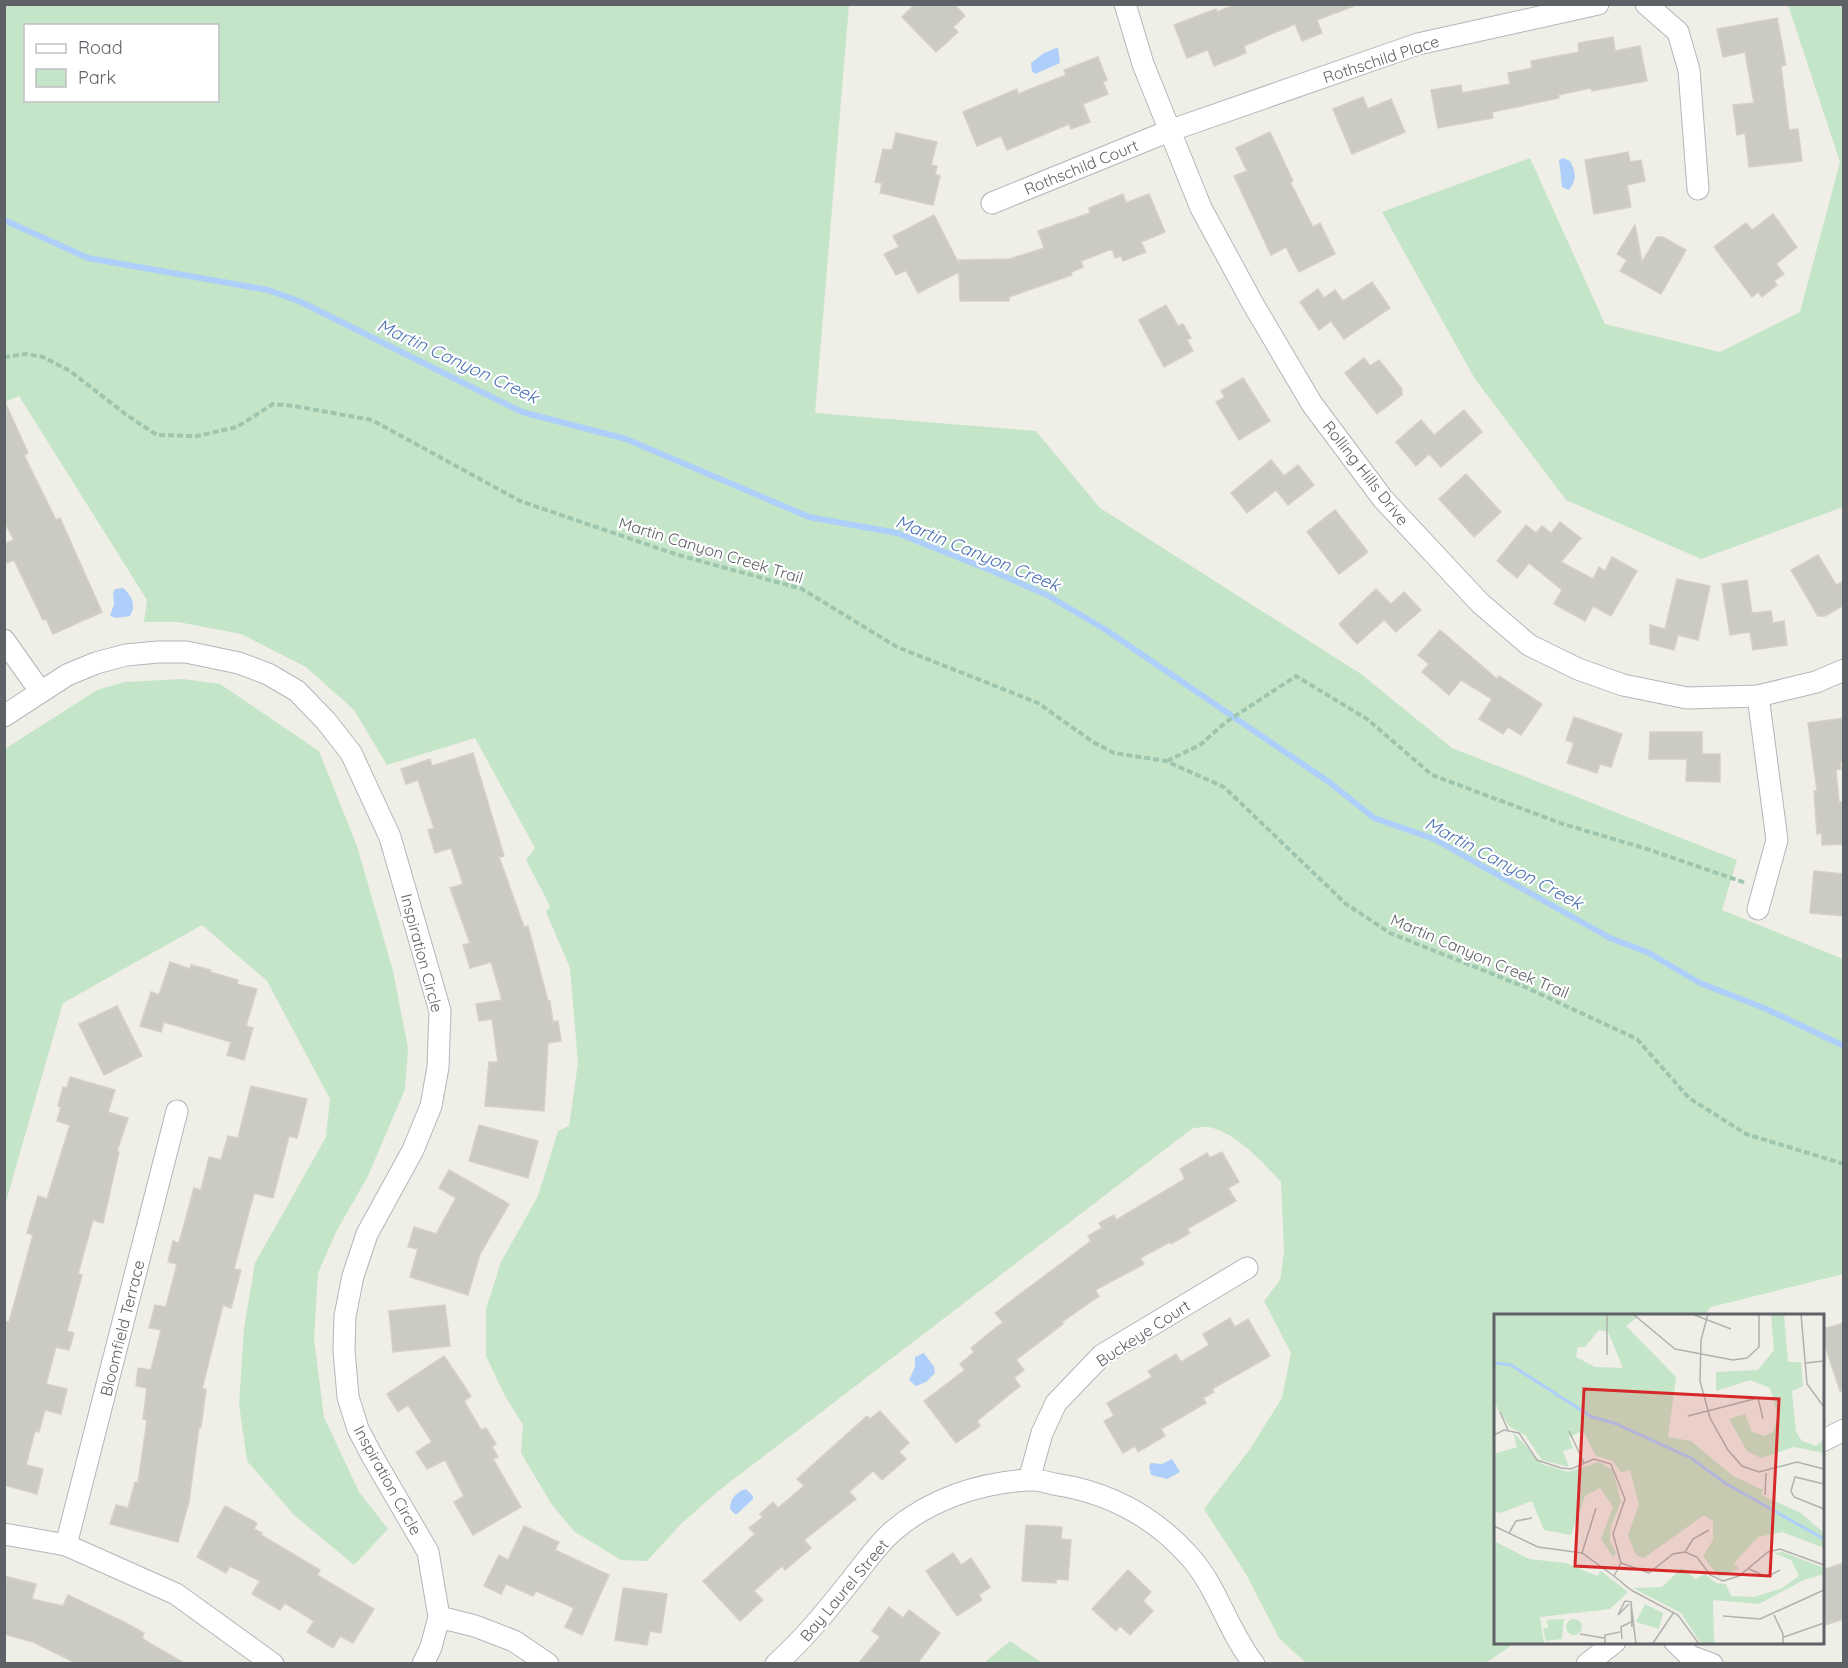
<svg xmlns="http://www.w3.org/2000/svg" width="1848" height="1668" font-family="Quicksand,sans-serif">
  <rect width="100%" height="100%" fill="#efeee7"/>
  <g fill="#c5e5c9" fill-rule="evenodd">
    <path d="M4 5H849L815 413 1036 431 1100 508 1361 674 1452 748 1737 860 1722 910 1843 959V1274L1711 1307 1704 1315 1496 1316V1642L1515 1643 1486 1663H1306L1279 1638 1246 1574 1204 1509 1250 1449 1282 1398 1291 1353 1264 1301 1280 1280 1284 1253 1281 1182C1263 1163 1235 1131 1208 1127 1204 1126 1198 1128 1193 1128L717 1492 681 1524 647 1561 621 1560 575 1532 552 1505 521 1453 523 1425 505 1396 486 1356V1309L501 1262 538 1196 558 1131 569 1126 578 1063 570 968 546 912 550 906 526 860 535 848 475 738 387 765 354 710 306 667 241 634 178 622H144L147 600 19 396 5 402ZM26 26H218V100H26Z"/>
    <path d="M1788 5H1843V507L1701 559 1566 500 1475 379 1382 212 1530 158 1605 324 1720 352 1800 312 1840 162Z"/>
    <path d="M183 679 220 684 319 751 357 846 393 971 408 1048 405 1089 368 1176 336 1232 318 1273 314 1339 324 1417 359 1492 388 1529 354 1565 294 1515 247 1461 239 1404 244 1329 255 1263 326 1137 330 1099 267 981 202 925 63 1003 5 1205V749L97 690 125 682Z"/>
    <path d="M1010 1641 1042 1663H984Z"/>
  </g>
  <g fill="#adcff9">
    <path d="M1056 48H1058L1060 63 1035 74 1032 71 1031 63 1044 53Z"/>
    <path d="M1563 158 1570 161C1576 172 1577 180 1569 190L1562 187 1559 160Z"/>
    <path d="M123 588C131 595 137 605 130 616L116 618 110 616 114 604 113 593 115 589Z"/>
    <path d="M924 1353 934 1367 935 1373 926 1382 916 1386 909 1380 915 1367V1357Z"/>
    <path d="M1172 1459 1180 1472 1167 1479 1151 1475 1149 1466 1151 1463 1162 1464Z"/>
    <path d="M746 1489 753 1496V1499L736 1515 730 1509C730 1499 736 1492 746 1489Z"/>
  </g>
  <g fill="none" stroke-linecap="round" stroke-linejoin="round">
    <path stroke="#adcff9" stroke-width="6" d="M4 220 88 258 268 290 301 302 522 412 626 439 809 517 897 533 990 570 1047 595 1106 630 1329 782 1374 818 1434 839 1610 938 1647 952 1700 983 1764 1008 1844 1046"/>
  </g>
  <g fill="#cbcac3" stroke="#d4d1c5" stroke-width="1.5">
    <path d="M915 4H954L965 16 953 27 958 32 936 52 902 17Z"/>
    <path d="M1236 4H1354V6L1317 20 1322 33 1302 41 1295 24 1244 46 1246 53 1214 66 1208 50 1187 58 1174 25 1216 9 1217 12Z"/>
    <path d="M1777 18 1786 65 1781 66 1789 130 1798 129 1802 161 1749 167 1745 133 1737 135 1733 105 1754 103 1745 52 1723 57 1717 29Z"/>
    <path d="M1613 37 1615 51 1640 46 1647 81 1592 91 1591 88 1558 95 1559 98 1492 112 1493 118 1438 128 1431 90 1461 85 1462 93 1510 84 1508 73 1532 68 1531 61 1579 52 1578 43Z"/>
    <path d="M1098 57 1107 80 1103 82 1108 94 1083 104 1090 122 1071 129 1069 124 1007 150 1001 136 977 146 963 112 1017 89 1018 94 1066 75 1064 70Z"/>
    <path d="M1363 97 1368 109 1391 99 1405 132 1352 154 1333 109Z"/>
    <path d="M1270 132 1293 181 1290 182 1313 227 1320 223 1335 254 1299 272 1286 247 1271 255 1234 176 1247 171 1236 148Z"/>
    <path d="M896 133 937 142 931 165 937 166 935 174 940 176 933 205 880 193 882 183 875 182 883 149 892 150Z"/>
    <path d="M1628 152 1630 162 1641 160 1645 181 1627 185 1631 207 1594 214 1585 160Z"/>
    <path d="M1123 194 1126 203 1149 194 1165 232 1141 242 1146 252 1123 261 1121 256 1115 258 1112 249 1081 261 1083 267 1071 272 1072 275 1009 297V301H960L959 272 918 293 906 270 896 275 884 254 899 247 893 236 934 215 959 264V260L1010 259 1044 248 1038 231 1090 213 1089 208Z"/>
    <path d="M1773 214 1797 247 1776 264 1784 274 1774 281 1777 285 1762 297 1758 292 1752 297 1714 247 1746 223 1752 230Z"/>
    <path d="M1635 225 1642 262 1657 237H1663L1686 250 1661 294 1620 271 1627 260 1617 254Z"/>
    <path d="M1372 282 1390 308 1344 339 1331 321 1319 330 1300 302 1318 289 1324 298 1335 290 1343 301Z"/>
    <path d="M1166 305 1178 326 1183 324 1191 338 1187 340 1193 351 1164 367 1139 320Z"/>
    <path d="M1364 358 1370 366 1379 360 1402 389V395L1377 414 1345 373Z"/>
    <path d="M1243 378 1270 421 1239 440 1216 402 1225 397 1221 391Z"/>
    <path d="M4 400 28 453 24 455 56 520 60 518 102 612 53 634 46 619 43 620 14 560 4 564V544L14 540 4 521Z"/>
    <path d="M1464 410 1482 432 1441 467 1429 454 1416 466 1396 442 1421 420 1434 435Z"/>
    <path d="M1271 460 1284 476 1298 465 1314 485 1288 505 1276 490 1247 513 1231 493Z"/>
    <path d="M1466 474 1501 512 1474 537 1439 499Z"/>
    <path d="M1335 510 1368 552 1339 574 1307 532Z"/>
    <path d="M1560 522 1581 538 1561 562 1593 579 1599 567 1605 571 1612 557 1637 571 1611 616 1593 606 1585 621 1554 604 1562 590 1529 563 1517 578 1497 561 1526 525 1536 533 1542 526 1551 533Z"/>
    <path d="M1818 555 1836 585 1844 581V605L1825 616H1818L1791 570Z"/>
    <path d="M1677 579 1710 586 1698 640 1678 635 1674 650 1650 644V625L1665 629Z"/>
    <path d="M1747 580 1752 613 1771 611 1773 623 1784 621 1787 645 1753 650 1750 632 1730 635 1722 584Z"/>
    <path d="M1376 589 1391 604 1404 592 1421 610 1396 632 1384 620 1357 644 1339 624Z"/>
    <path d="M1440 630 1497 679 1499 676 1542 704 1521 735 1508 727 1503 734 1479 719 1492 699 1461 680 1449 695 1422 672 1429 664 1418 655Z"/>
    <path d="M1574 717 1622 734 1611 767 1600 764 1597 773 1567 763 1574 743 1566 740Z"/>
    <path d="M1844 718V762H1840L1841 769 1836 770 1839 802H1844V844L1822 845V833L1817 834 1814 791H1817L1808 723Z"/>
    <path d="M1650 732H1702V754H1720V782L1686 781 1687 759H1649Z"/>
    <path d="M473 753 504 856 499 857 524 927 528 926 548 1001H550L553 1022 558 1021 561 1041 548 1043 544 1111 485 1106 489 1062H498L492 1019 479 1021 476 1004 502 1000 491 962 470 968 463 945 470 943 450 888 463 884 451 848 435 853 428 830 434 828 418 780 406 784 401 769 430 759 432 766Z"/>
    <path d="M1814 871 1844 874V916L1810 913Z"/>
    <path d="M170 962 190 969 191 965 211 970 210 972 238 980 237 984 257 989 246 1026 253 1028 244 1060 227 1055 231 1042 164 1022 161 1032 140 1026 151 992 159 995Z"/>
    <path d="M117 1006 142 1056 104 1075 79 1024Z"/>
    <path d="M70 1077 115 1090 108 1112 128 1118 117 1151 119 1152 103 1223 93 1220 78 1274 82 1275 67 1331 74 1333 69 1350 56 1347 46 1384 67 1389 61 1414 45 1410 39 1432 35 1431 26 1465 43 1469 37 1494 4 1485V1321L9 1322 33 1235 27 1233 38 1196 47 1199 70 1125 57 1121 61 1107 58 1106 63 1087 67 1088Z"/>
    <path d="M251 1086 307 1099 297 1138 289 1136 273 1198 254 1193 234 1269 241 1270 231 1308 223 1305 202 1389H206L201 1427H199L189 1501 178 1542 110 1524 116 1505 128 1508 135 1482 138 1483 147 1420 143 1419 147 1388 136 1386 138 1368 151 1370 161 1330 149 1328 155 1305 166 1307 177 1264 168 1262 173 1241 179 1243 194 1188 201 1190 209 1157 221 1160 228 1136 238 1138Z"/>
    <path d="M479 1125 538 1141 528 1178 469 1161Z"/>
    <path d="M1222 1152 1239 1182 1228 1188 1236 1201 1187 1229 1190 1233 1171 1244 1170 1242 1140 1258 1144 1264 1095 1290 1099 1296 1062 1322 1063 1324 1016 1360 1024 1370 1014 1378 1020 1386 977 1421 980 1426 956 1443 924 1401 965 1370 960 1364 974 1352 971 1348 1003 1322 995 1313 1091 1241 1088 1236 1102 1228 1099 1223 1114 1215 1116 1220 1185 1179 1180 1169 1207 1153 1210 1158Z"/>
    <path d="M449 1170 509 1204 480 1254 468 1295 410 1277 418 1249 408 1247 414 1227 436 1234 456 1198 439 1188Z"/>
    <path d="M445 1305 450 1346 393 1352 389 1311Z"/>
    <path d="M1230 1318 1235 1327 1248 1319 1270 1356 1212 1389 1214 1392 1203 1398 1206 1403 1161 1429 1165 1436 1138 1452 1135 1446 1123 1453 1104 1421 1114 1416 1107 1403 1152 1377 1148 1371 1176 1354 1181 1362 1209 1345 1203 1334Z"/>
    <path d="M1844 1323V1391H1840L1822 1337V1329Z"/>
    <path d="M444 1356 471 1396 464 1401 481 1430 486 1428 496 1444 492 1447 498 1457 493 1459 521 1507 473 1535 454 1502 464 1496 445 1460 427 1469 416 1452 432 1442 408 1405 398 1412 387 1394Z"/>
    <path d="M880 1411 909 1443 899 1452 906 1459 882 1480 873 1471 849 1492 856 1499 804 1540 811 1548 785 1570 782 1566 754 1591 763 1600 740 1621 703 1581 755 1534 749 1528 763 1517 760 1514 773 1502 778 1508 804 1486 797 1479 867 1416 870 1419Z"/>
    <path d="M225 1506 257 1523 254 1529 262 1533 261 1535 320 1570 317 1575 374 1609 353 1643 340 1636 333 1648 307 1632 314 1621 285 1603 280 1610 252 1594 260 1581 230 1566 226 1573 197 1557Z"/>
    <path d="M1026 1525 1062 1527 1061 1539 1071 1540 1068 1580 1056 1579V1583L1022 1581Z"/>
    <path d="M524 1526 559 1542 555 1550 609 1575 582 1635 565 1627 574 1608 536 1591 533 1596 506 1584 501 1594 484 1586 499 1555 508 1560Z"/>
    <path d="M953 1553 961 1565 971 1558 990 1587 979 1595 982 1600 957 1616 926 1571Z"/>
    <path d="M1844 1563V1619L1822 1626V1570Z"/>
    <path d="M1128 1570 1151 1592 1143 1601 1153 1611 1130 1635 1120 1626 1116 1631 1092 1609Z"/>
    <path d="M4 1576 36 1584 32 1599 63 1606 68 1595 126 1623 144 1633 142 1638 151 1644 186 1664H78L33 1642 4 1634Z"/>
    <path d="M623 1588 667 1594 661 1633 650 1631 647 1645 615 1640Z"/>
    <path d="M889 1607 903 1618 909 1610 940 1633 917 1664H858L880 1637 872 1631Z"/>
  </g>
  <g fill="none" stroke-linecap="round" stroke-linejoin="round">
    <defs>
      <g id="minor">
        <path d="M1125 4 1143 64 1201 208 1253 304 1312 404 1383 499 1480 603 1529 645 1578 669 1623 685 1687 698 1758 696 1816 682 1844 670"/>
        <path d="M1646 4 1678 32 1689 70 1698 189"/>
        <path d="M992 203 1169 131 1418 44 1598 4"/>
        <path d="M4 640 40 691"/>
        <path d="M1758 696 1777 840 1758 909"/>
        <path d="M4 716 67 675 96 663 126 655 158 652H186L239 663 268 674 297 691 326 721 351 753 390 837 440 1011 438 1067 431 1106 413 1150 367 1234 353 1276 345 1316 344 1351 348 1397 358 1429 371 1454 428 1552 439 1617 431 1647 423 1664"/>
        <path d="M1822 1441 1844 1430"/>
        <path d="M1029 1480 1042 1433 1056 1403 1102 1355 1247 1268"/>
        <path d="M4 1534 66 1545 176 1594 273 1664"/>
        <path d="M66 1545 177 1111"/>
        <path d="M439 1617 475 1626 514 1641 548 1664"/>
        <path d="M1675 1642 1690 1656 1712 1664"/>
        <path d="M776 1664C805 1638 828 1609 852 1579 865 1563 877 1545 893 1531 930 1499 980 1483 1027 1480 1036 1479 1046 1482 1054 1484 1108 1492 1155 1517 1191 1558 1218 1589 1228 1631 1254 1664"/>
        <path d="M1587 1664 1615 1642"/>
      </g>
    </defs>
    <use href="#minor" stroke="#b4b6ba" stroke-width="23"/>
    <g stroke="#9ec6ae" stroke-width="4" stroke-dasharray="6 3" stroke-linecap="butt">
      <path d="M4 357 26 354 43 357 70 371 128 416 157 435 197 436 237 427 273 404 294 406 372 420 520 501 675 554 802 589 897 647 1038 703 1093 742 1114 753 1166 761 1224 787 1346 904 1390 933 1525 987 1637 1039 1689 1098 1746 1134 1844 1164"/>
      <path d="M1167 761 1200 745 1226 722 1296 676 1367 719 1432 775 1563 824 1647 849 1746 883"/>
    </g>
    <use href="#minor" stroke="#fff" stroke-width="21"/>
  </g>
  <g text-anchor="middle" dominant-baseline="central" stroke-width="4.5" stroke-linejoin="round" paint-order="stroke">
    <g font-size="16" fill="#5e6166" stroke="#fff">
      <text transform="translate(1381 59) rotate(-18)">Rothschild Place</text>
      <text transform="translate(1081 167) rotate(-22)">Rothschild Court</text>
      <text transform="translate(1366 473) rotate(52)">Rolling Hills Drive</text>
      <text transform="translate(711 550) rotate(17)">Martin Canyon Creek Trail</text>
      <text transform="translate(422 953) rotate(75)">Inspiration Circle</text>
      <text transform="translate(1480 956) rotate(23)">Martin Canyon Creek Trail</text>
      <text transform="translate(122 1328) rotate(-76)">Bloomfield Terrace</text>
      <text transform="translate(1143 1333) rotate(-33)">Buckeye Court</text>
      <text transform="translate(388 1480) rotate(61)">Inspiration Circle</text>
      <text transform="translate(844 1590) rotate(-50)">Bay Laurel Street</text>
    </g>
    <g font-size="18" font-style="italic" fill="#4d73b3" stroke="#fff">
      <text transform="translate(458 361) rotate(25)">Martin Canyon Creek</text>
      <text transform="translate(978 553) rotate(22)">Martin Canyon Creek</text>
      <text transform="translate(1504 863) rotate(28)">Martin Canyon Creek</text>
    </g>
  </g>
  <g transform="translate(1494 1314)">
    <rect width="330" height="330" fill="#efeee7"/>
    <path d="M0 0H147L132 12 182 63 174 123 197 127 239 162 269 176 267 181 307 199 330 219V234L288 218 264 223 240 249 245 255 225 263 209 242 219 226V207L210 201 150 244 142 241 134 221 145 191 136 156 127 158 119 147 102 142 89 117 75 123 79 134 69 137 75 153 48 146 31 121 16 113 4 96 0 86ZM105 16 114 18 129 54 101 53 82 43 84 33H91ZM277 0H290L294 48H307L309 72 298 77 302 118 308 127 322 132 330 125V139L300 133 267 144 253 137 235 105 251 100 258 118 270 122 279 118 284 102 276 74 256 66 222 77V58L264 56 280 36ZM19 118 48 150 74 158 105 148 119 156 127 188 117 212 116 227 122 239 119 243 107 225 119 193 106 174 91 182 77 221 50 216 38 187 7 199 0 197V140L23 133ZM0 227 35 245 72 249 103 262 107 257 134 278 116 295 46 303 50 330H0ZM289 238 330 254V260L310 266 265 290 219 286 220 330H207L187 299 139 274 168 273 188 254 201 265 211 260 222 269 232 270 237 282 260 283 288 274 305 262 297 246 280 239ZM151 290 169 299 165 315 142 308ZM70 305 68 325 52 327 49 314H54L53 306ZM72 313a8 8 0 1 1 16 0a8 8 0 1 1-16 0Z" fill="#c5e5c9" fill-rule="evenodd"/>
    <path fill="none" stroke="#adcff9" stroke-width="3" d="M0 49 17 51 98 103 120 109 197 144 231 169 330 225"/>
    <path fill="none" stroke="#b1b2af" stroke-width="1.5" d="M113 0V41M139 0 181 35 239 46 253 44 265 33V0M198 0 237 15M214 0 207 26 206 67 216 104 234 136 248 152 265 158 303 148 330 155M307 0 313 70 330 93M311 49 330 47M6 98 14 116M194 102 264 84 269 105M75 117 90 149M0 121 10 116 25 119 43 146 67 154 77 155 100 145 117 150 131 185 119 220 127 249 120 262 88 239 44 233 0 212M330 170 301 163 297 177 300 183 330 195M271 181 272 159M15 219 22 207 38 204M191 238 199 225 215 216M88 239 102 194M127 249 155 259 179 240 191 238 203 243 216 261 229 267 245 262 274 238 286 235 330 251M255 255 273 263 286 256M120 262 137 276 184 301 205 330M135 290 124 301 131 287 138 288M280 301 289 320V330M229 302 266 305 330 276M138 313 137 289 142 330M86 320 110 324M290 323 330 309M128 325 127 313 137 308M159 329 180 298M111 330V321L126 318"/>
    <path fill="#d62828" fill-opacity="0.15" stroke="#d62828" stroke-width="3" d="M90 75 285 85 276 262 81 252Z"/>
    <rect width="330" height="330" fill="none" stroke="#5e6166" stroke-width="3"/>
  </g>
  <rect width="1848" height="1668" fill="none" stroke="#5e6166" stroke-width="12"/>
  <rect x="24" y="24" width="195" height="78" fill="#ffffff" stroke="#bfc0c2" stroke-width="1.5"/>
  <rect x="36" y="44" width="30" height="9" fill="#ffffff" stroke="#bfc0c2" stroke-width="1.5"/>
  <text x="78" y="54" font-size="18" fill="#5e6166">Road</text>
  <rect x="36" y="69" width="30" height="18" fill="#c5e5c9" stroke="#bfc0c2" stroke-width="1.5"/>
  <text x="78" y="84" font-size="18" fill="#5e6166">Park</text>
</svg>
